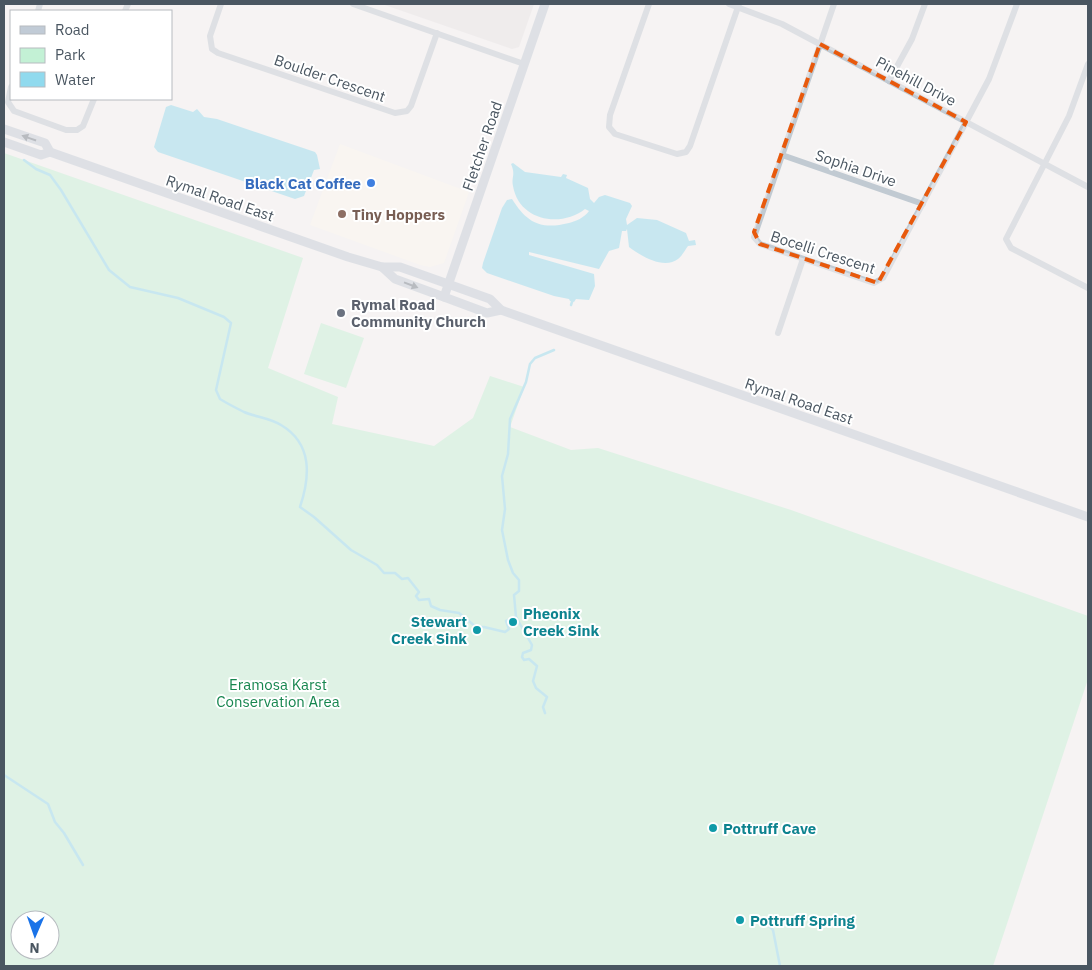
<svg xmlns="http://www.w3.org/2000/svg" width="1092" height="970" font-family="'IBM Plex Sans',sans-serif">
  <rect width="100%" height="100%" fill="#f5f3f3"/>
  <path fill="#fdf9ef" d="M340 144 469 192 444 263 430 267 420 265 310 225Z"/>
  <path fill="#e6e4e5" d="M382 4H534L519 47 512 49Z"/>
  <g fill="#c3f1d5" fill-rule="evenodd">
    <path d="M4 153 303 258 268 368 338 397 332 424 434 446 473 418 490 376 524 387 510 427 571 450 598 448 791 510 1088 616V679L993 966H4ZM20 920H50V950H20Z"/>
    <path d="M321 323 364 338 346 388 304 374Z"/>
  </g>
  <g fill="#90daee">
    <path d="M171 105 193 112 197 109 204 117 217 119 315 152 317 155 320 169 314 170 304 196 295 199 158 152 154 147 166 107Z"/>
    <path d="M513 163 525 172 561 177 563 174 567 175 566 178 588 188 590 199 594 203 599 197 605 195 630 203 632 206 626 219 627 225 637 218 657 220 686 233 689 241 695 240 696 245 688 246C685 250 682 256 678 259 664 270 641 256 629 247L627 229 626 231H622L619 248 609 251 599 269 529 252V255L594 274 595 286 589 300 576 299 574 302 570 301 569 299 554 296 487 273 482 268 483 263 502 208 507 200 512 199C527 223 541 230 569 223 576 221 584 218 589 211L585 209C561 228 519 221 513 186 511 177 516 175 511 164Z"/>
  </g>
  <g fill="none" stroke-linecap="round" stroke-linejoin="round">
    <g stroke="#90daee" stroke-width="2.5">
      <path d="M24 160 36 169 50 175 61 190 109 270 130 287 178 298 224 317 231 323 216 390 220 399C228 404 236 408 244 412 256 417 270 418 281 425 313 444 310 477 300 507L314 517 351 550 377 565 384 573H395L402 579 408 578 419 592 416 596 419 600 429 599 431 606 440 610 459 613 476 627H484L505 632 509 629 506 621 516 617"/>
      <path d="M571 305 572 302"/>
      <path d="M545 713 543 707 547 697 536 688 533 681 537 666 529 659 524 660 522 657 523 653 531 650 532 645 516 617 514 595 519 591V580L513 573 508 560 502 530 505 509 502 476 508 454 510 419 526 382 530 364 535 358 554 350"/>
      <path d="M4 775 48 804 55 822 64 833 83 865"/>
      <path d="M752 922 763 920 773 930 780 966"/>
    </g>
    <g stroke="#c1cad2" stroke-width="6">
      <path d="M221 4 210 36 212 49 218 53 395 113 407 111 411 106 437 33"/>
      <path d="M353 4 524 64"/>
      <path d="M649 4 610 115 609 127 615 134 677 154 686 152 690 146 739 4"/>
      <path d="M729 4 782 24 1088 187"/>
      <path d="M834 4 754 237 760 244 874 283 883 278 989 79 1017 4"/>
      <path d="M38 11 40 4"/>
      <path d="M125 11 128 4"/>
      <path d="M1088 64 1069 116 1006 239 1011 248 1088 288"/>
      <path d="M889 81 912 39 925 4"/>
      <path d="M11 87 8 102 14 111 66 130H77L83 126 94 99"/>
      <path d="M782 155 923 204"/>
      <path d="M778 333 803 259"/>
    </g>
    <g stroke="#c1cbd6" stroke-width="9">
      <path d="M4 129 45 143 50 152"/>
      <path d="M4 142 41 155 50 152 348 257 382 267H400L448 284 490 299 501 310 1088 517"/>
      <path d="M382 267 395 279 444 297 487 313 501 310"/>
      <path d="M444 297 545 4"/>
    </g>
  </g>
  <defs><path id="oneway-solid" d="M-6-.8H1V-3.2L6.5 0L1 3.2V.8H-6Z" transform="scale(1.25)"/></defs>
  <g fill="#6e7984">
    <use href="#oneway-solid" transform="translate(29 138) rotate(-161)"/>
    <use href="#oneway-solid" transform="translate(411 285) rotate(21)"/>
  </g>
  <path d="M0 0H1092V970H0ZM820 44 966 122 878 283 760 244 754 232Z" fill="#f5f3f3" fill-opacity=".55" fill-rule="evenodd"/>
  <path fill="none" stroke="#e8590c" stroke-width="4" stroke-dasharray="10 6" stroke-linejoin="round" d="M820 44 966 122 878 283 760 244 754 232Z"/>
  <circle fill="#3f7fe0" stroke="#fff" stroke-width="2" cx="371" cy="183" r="5"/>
  <circle fill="#8d6e63" stroke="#fff" stroke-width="2" cx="342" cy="214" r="5"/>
  <circle fill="#6b7280" stroke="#fff" stroke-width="2" cx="341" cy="313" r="5"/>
  <g fill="#0f9aa8" stroke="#fff" stroke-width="2">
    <circle cx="513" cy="622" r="5"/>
    <circle cx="477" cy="630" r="5"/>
    <circle cx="713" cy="828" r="5"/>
    <circle cx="740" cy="920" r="5"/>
  </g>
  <g text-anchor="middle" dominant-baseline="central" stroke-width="4" stroke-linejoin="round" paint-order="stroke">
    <g font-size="15" fill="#4a5661" stroke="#fff">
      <text transform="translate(330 78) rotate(19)">Boulder Crescent</text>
      <text transform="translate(916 81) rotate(28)">Pinehill Drive</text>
      <text transform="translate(482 146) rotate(-71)">Fletcher Road</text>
      <text transform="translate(856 168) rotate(19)">Sophia Drive</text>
      <text transform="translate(220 198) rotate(19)">Rymal Road East</text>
      <text transform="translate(823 252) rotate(18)">Bocelli Crescent</text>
      <text transform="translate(799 401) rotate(19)">Rymal Road East</text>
    </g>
    <g font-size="15" font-weight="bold" fill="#366cbe" stroke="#fff" text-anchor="end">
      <text x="361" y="183">Black Cat Coffee</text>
    </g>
    <g font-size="15" font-weight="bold" fill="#785e54" stroke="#fff" text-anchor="start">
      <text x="352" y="214">Tiny Hoppers</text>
    </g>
    <g font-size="15" font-weight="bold" fill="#5b616d" stroke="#fff" text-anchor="start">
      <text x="351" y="304">Rymal Road<tspan x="351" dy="17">Community Church</tspan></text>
    </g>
    <g font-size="15" font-weight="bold" fill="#0d838f" stroke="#fff" text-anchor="start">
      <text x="523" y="613">Pheonix<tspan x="523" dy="17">Creek Sink</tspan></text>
      <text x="467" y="621" text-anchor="end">Stewart<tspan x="467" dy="17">Creek Sink</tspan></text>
      <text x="723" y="828">Pottruff Cave</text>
      <text x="750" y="920">Pottruff Spring</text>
    </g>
    <g font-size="15" fill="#17864f" stroke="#fff">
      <text x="278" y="684">Eramosa Karst<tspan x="278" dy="17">Conservation Area</tspan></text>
    </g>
  </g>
  <rect width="1092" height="970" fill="none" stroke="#4a5661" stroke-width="10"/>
  <rect x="10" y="10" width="162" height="90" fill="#ffffff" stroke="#b7bbc0"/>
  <rect x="20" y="26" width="25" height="8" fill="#c1cbd6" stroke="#b7bbc0"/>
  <text x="55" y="35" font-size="15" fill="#4a5661">Road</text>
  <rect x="20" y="48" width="25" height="15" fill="#c3f1d5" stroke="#b7bbc0"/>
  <text x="55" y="60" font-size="15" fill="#4a5661">Park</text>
  <rect x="20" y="72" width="25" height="15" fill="#90daee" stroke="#b7bbc0"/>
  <text x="55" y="85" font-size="15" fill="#4a5661">Water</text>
  <g transform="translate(35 935) rotate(182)"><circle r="24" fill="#ffffff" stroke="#b7bbc0"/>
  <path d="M0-4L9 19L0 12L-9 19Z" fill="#1a73e8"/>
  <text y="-8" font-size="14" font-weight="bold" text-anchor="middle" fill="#4a5661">N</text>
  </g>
</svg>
